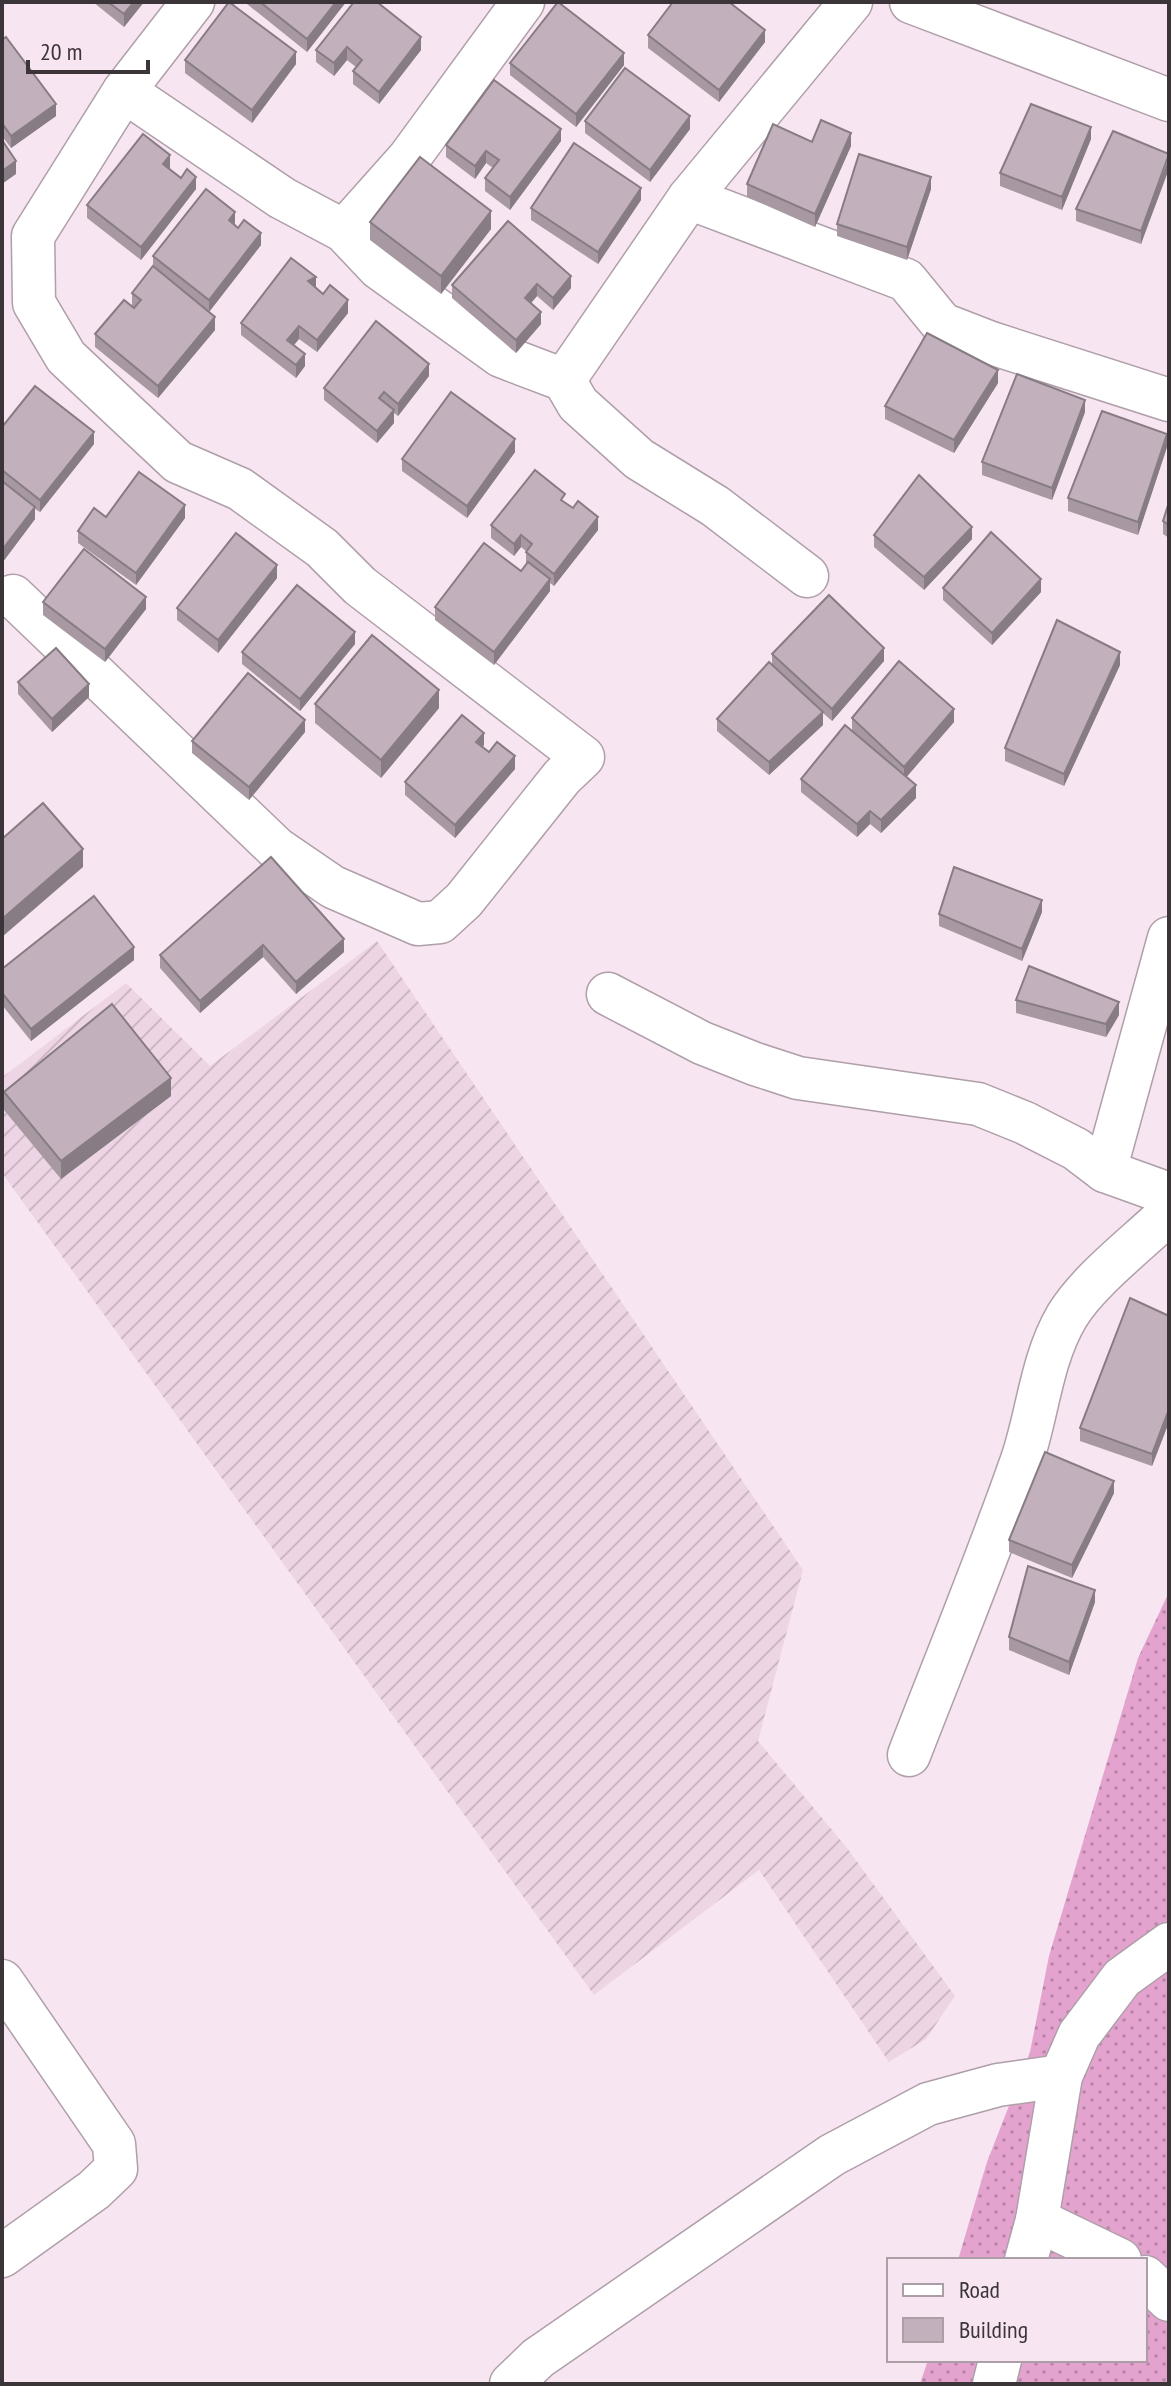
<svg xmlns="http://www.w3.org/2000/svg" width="1171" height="2386" font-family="'PT Sans Narrow',sans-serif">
  <defs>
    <pattern id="industrial-furrows" width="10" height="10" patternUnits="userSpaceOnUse" patternTransform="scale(2)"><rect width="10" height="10" fill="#eed5e5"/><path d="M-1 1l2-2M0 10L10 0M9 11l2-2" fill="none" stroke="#cdb7c5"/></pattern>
    <pattern id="grass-dots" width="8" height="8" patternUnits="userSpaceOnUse" patternTransform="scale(2)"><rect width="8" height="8" fill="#e3a3ce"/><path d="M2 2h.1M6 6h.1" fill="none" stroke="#b986a8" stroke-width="1.8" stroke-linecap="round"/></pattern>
  </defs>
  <rect width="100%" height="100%" fill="#f7e5f1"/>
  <path fill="url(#industrial-furrows)" d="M377 941 803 1570 758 1741 847 1848 955 1996 926 2039 889 2062 759 1870 594 1995 2 1173V1083L4 1076 126 983 210 1066Z"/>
  <path fill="url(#grass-dots)" d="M1169 1592V2384H920L928 2360H1145V2260H958L987 2162 1030 2052 1049 1956 1138 1658Z"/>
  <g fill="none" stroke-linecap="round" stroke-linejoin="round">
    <defs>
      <g id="minor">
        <path d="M911 2 1169 100"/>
        <path d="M124 91 282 198 344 231 379 268 501 356 564 380 578 404 639 459 715 506 807 576"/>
        <path d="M689 198 906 280 942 324 991 343 1169 400"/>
        <path d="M344 231 409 158 523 2"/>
        <path d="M564 380 689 198 851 2"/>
        <path d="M13 596 276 848 333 887 418 924 440 922 464 900 562 777 583 757 360 586 322 548 240 489 178 462 66 357 34 303 33 236 124 91 193 2"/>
        <path d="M608 994 702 1043 755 1064 798 1078 978 1104 1025 1123 1076 1149 1105 1171 1169 1194"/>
        <path d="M1105 1171 1169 938"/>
        <path d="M909 1755C947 1657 987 1560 1022 1460 1038 1413 1041 1360 1067 1316 1089 1280 1138 1243 1169 1213"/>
        <path d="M2 1981 114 2144 116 2169 94 2190 2 2256"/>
        <path d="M1037 2220 1120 2260"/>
        <path d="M1026 2260 1037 2220 1061 2076 1079 2035 1122 1978 1169 1944"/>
        <path d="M1145 2277 1169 2300"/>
        <path d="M511 2384 538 2358 832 2155 928 2104 998 2085 1061 2076"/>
        <path d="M994 2384 1000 2360"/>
      </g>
    </defs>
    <use href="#minor" stroke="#af9fa9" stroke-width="45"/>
    <use href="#minor" stroke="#fff" stroke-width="42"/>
  </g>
  <g fill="#a798a2">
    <path d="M93 2H144L124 27Z"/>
    <path d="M247 2H346L307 52 247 4Z"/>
    <path d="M354 2 421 50 379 104 353 84V71L356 67 347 60 334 76 316 62V50Z"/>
    <path d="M648 35 765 42 719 102 648 48Z"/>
    <path d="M2 40 56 116 11 148 2 136Z"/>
    <path d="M185 60 296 64 252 123 185 73Z"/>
    <path d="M510 63 624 65 576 127 510 75Z"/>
    <path d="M585 121 690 129 650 182 585 133Z"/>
    <path d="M1091 139 1062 210 1000 186V173Z"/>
    <path d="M561 141 510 210 485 191V178L493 168 486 163 475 179 446 157V145Z"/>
    <path d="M812 142 851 146 815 227 747 197V184Z"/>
    <path d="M1169 154 1141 244 1076 221V209Z"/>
    <path d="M169 168 196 189 141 260 87 218V205Z"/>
    <path d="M931 189 907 260 837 236V224Z"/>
    <path d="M641 200 598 264 531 220V208Z"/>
    <path d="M508 221 571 288 553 310 537 296 531 303 541 324 516 353 452 298V285Z"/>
    <path d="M370 222 491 229 441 294 370 240Z"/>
    <path d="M235 225 261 245 209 312 215 330 158 398 95 347V334L132 305V293L153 267V256Z"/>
    <path d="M316 288 348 313 317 352 299 339 294 345 305 366 296 378 241 335V323Z"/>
    <path d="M429 376 398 416 394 413V423L377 443 324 400V388Z"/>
    <path d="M998 383 954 453 885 419V406Z"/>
    <path d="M1085 412 1052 500 982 475V462Z"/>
    <path d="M2 427 94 444 40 512 35 509V519L2 563Z"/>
    <path d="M1167 447 1138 535 1068 511V498Z"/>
    <path d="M515 452 467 518 402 471V459Z"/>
    <path d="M1169 502V538L1163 534V521Z"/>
    <path d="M565 503 598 530 554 586 550 583V591L494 665 435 620V607L521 571 526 564V551L521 547 514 556 491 538V525Z"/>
    <path d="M106 517 185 518 136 585 78 543V531Z"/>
    <path d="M874 535 972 539 924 590 874 547Z"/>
    <path d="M277 578 218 653 177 620V608Z"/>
    <path d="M943 588 1041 592 992 645 943 600Z"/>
    <path d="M43 602 146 609 105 662 43 615Z"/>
    <path d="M355 644 300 711 242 664V652Z"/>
    <path d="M772 654 884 661 832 721 823 713V725L769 775 717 731V719L772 665Z"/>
    <path d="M1120 665 1064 786 1005 761V748Z"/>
    <path d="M18 682 89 697 52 732 18 694Z"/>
    <path d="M315 704 439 708 381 778 315 723Z"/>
    <path d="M852 718 954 722 906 777 916 798 881 833 870 824 857 837 801 792V779L852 731Z"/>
    <path d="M305 732 249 800 192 753V741Z"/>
    <path d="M484 745 482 748 489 752 515 769 455 838 405 795V782Z"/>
    <path d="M271 857 344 952 296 994 263 957 200 1013 160 968V955Z"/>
    <path d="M1042 912 1022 961 939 926V914Z"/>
    <path d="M134 960 31 1041 2 1005V969Z"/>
    <path d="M1016 1000 1119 1015 1106 1037 1016 1013Z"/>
    <path d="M4 1092 171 1096 61 1179 4 1110Z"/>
    <path d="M1169 1316V1422L1152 1466 1080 1441V1428Z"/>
    <path d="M1114 1493 1072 1578 1009 1552V1540Z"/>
    <path d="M1095 1602 1069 1675 1009 1650V1637Z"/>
  </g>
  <g fill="#887c84">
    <path d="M134 2H144L124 27V14Z"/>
    <path d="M336 2H346L307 52V39Z"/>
    <path d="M765 30V42L719 102V90Z"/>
    <path d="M421 37V50L379 104V92Z"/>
    <path d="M347 47V60L334 76V63Z"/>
    <path d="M296 52V64L252 123V110Z"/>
    <path d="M624 53V65L576 127V114Z"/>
    <path d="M56 104V116L11 148V136Z"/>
    <path d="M690 116V129L650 182V170Z"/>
    <path d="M1091 127V139L1062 210V197Z"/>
    <path d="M561 129V141L510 210V197Z"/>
    <path d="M851 133V146L815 227V214Z"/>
    <path d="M486 151V163L475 179V166Z"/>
    <path d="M170 155V168L163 176V164Z"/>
    <path d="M1169 157V169L1141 244V231Z"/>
    <path d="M16 161V174L2 184V171Z"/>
    <path d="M196 177V189L141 260V247Z"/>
    <path d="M931 177V189L907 260V247Z"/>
    <path d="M641 188V200L598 264V252Z"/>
    <path d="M491 211V229L441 294V276Z"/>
    <path d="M235 212V224L229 220Z"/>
    <path d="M261 233V245L209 312V300Z"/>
    <path d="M571 276V288L553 310V298Z"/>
    <path d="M316 277V289L308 281Z"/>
    <path d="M537 284V296L525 310V298Z"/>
    <path d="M348 300V313L317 352V340Z"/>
    <path d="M541 312V324L516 353V340Z"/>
    <path d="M215 317V330L158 398V386Z"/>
    <path d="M299 326V339L287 353V340Z"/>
    <path d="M305 354V366L296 378V365Z"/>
    <path d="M429 364V376L398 416V404Z"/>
    <path d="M998 370V383L954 453V440Z"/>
    <path d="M1085 400V412L1052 500V488Z"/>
    <path d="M4 402V414L2 418V405Z"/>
    <path d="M394 410V423L377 443V431Z"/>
    <path d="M94 432V444L40 512V500Z"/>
    <path d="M1167 434V447L1138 535V522Z"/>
    <path d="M515 439V452L467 518V506Z"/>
    <path d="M185 505V518L136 585V573Z"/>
    <path d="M35 507V519L2 563V550Z"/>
    <path d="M598 517V530L554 586V574Z"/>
    <path d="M972 527V539L924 590V577Z"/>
    <path d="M521 535V547L514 556V544Z"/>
    <path d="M277 565V578L218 653V640Z"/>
    <path d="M550 579V591L494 665V652Z"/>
    <path d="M1041 579V592L992 645V633Z"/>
    <path d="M146 597V609L105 662V649Z"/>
    <path d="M355 632V644L300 711V699Z"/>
    <path d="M884 648V661L832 721V709Z"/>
    <path d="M1120 652V665L1064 786V774Z"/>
    <path d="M89 684V697L52 732V719Z"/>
    <path d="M439 690V708L381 778V760Z"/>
    <path d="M954 709V722L904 780V767Z"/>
    <path d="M823 712V725L769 775V762Z"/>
    <path d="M305 720V732L249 800V787Z"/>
    <path d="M484 733V745L476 755V742Z"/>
    <path d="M515 756V769L455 838V825Z"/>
    <path d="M916 785V798L881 833V820Z"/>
    <path d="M870 811V824L857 837V824Z"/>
    <path d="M83 849V867L2 937V919Z"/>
    <path d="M1042 900V912L1022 961V949Z"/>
    <path d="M344 939V952L296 994V982Z"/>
    <path d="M263 945V957L200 1013V1001Z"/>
    <path d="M134 947V960L31 1041V1029Z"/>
    <path d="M1119 1002V1015L1106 1037V1024Z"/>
    <path d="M171 1078V1096L61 1179V1161Z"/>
    <path d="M1169 1409V1422L1152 1466V1454Z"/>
    <path d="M1114 1481V1493L1072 1578V1565Z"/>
    <path d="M1095 1590V1602L1069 1675V1662Z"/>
  </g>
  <g fill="#c2b1bc" stroke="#887c84" stroke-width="2">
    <path d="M108 2H134L124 14Z"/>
    <path d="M229 2 296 52 252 110 185 60Z"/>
    <path d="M260 2H336L307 39Z"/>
    <path d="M354 2H377L421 37 379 92 353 71 362 60 347 47 334 63 316 50Z"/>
    <path d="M558 2 624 53 576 114 510 63Z"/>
    <path d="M673 2H729L765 30 719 90 648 35Z"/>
    <path d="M6 37 56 104 11 136 2 123V40Z"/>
    <path d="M625 68 690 116 650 170 585 121Z"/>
    <path d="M494 80 561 129 510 197 485 178 499 160 486 151 475 166 446 145Z"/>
    <path d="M1031 104 1091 127 1062 197 1000 173Z"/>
    <path d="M821 120 851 133 815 214 747 184 773 124 812 142Z"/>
    <path d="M1113 131 1169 154 1141 231 1076 209Z"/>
    <path d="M143 134 170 155 163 164 181 178 187 169 196 177 141 247 87 205Z"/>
    <path d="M2 140 16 161 2 171Z"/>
    <path d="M574 143 641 188 598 252 531 208Z"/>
    <path d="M859 154 931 177 907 247 837 224Z"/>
    <path d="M420 157 491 211 441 276 370 222Z"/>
    <path d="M206 189 235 212 229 220 238 228 244 220 261 233 209 300 153 256Z"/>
    <path d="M508 221 571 276 553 298 537 284 525 298 541 312 516 340 452 285Z"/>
    <path d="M291 258 316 277 308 281 323 294 330 285 348 300 317 340 299 326 287 340 305 354 296 365 241 323Z"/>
    <path d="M153 266 215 317 158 386 95 334 124 300 134 308 141 300 132 293Z"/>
    <path d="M376 321 429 364 398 404 384 392 379 398 394 410 377 431 324 388Z"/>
    <path d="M927 333 998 370 954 440 885 406Z"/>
    <path d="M1017 374 1085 400 1052 488 982 462Z"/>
    <path d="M35 386 94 432 40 500 2 470V427Z"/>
    <path d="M451 392 515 439 467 506 402 459Z"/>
    <path d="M1102 411 1167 434 1138 522 1068 498Z"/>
    <path d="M535 470 565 494 561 500 573 508 578 501 598 517 554 574 526 552 532 544 521 535 514 544 491 525Z"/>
    <path d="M139 472 185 505 136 573 78 531 94 508 106 517Z"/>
    <path d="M919 475 972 527 924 577 874 535Z"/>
    <path d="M2 481 35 507 2 550Z"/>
    <path d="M1169 502V525L1163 521Z"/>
    <path d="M991 532 1041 579 992 633 943 588Z"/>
    <path d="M236 533 277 565 218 640 177 608Z"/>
    <path d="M484 543 521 571 528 562 550 579 494 652 435 607Z"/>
    <path d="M84 549 146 597 105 649 43 602Z"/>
    <path d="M297 585 355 632 300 699 242 652Z"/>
    <path d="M829 595 884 648 832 709 772 654Z"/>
    <path d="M1057 620 1120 652 1064 774 1005 748Z"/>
    <path d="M372 635 439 690 381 760 315 704Z"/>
    <path d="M56 648 89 684 52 719 18 682Z"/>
    <path d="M899 661 954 709 904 767 852 718Z"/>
    <path d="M769 662 823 712 769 762 717 719Z"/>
    <path d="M248 673 305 720 249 787 192 741Z"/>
    <path d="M462 715 484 733 476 742 489 752 497 742 515 756 455 825 405 782Z"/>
    <path d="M845 725 916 785 881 820 870 811 857 824 801 779Z"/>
    <path d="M43 803 83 849 2 919V839Z"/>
    <path d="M271 857 344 939 296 982 263 945 200 1001 160 955Z"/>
    <path d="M954 867 1042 900 1022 949 939 914Z"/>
    <path d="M94 896 134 947 31 1029 2 993V969Z"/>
    <path d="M1029 966 1119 1002 1106 1024 1016 1000Z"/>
    <path d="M112 1004 171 1078 61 1161 4 1092Z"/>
    <path d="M1130 1298 1169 1316V1409L1152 1454 1080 1428Z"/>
    <path d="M1045 1452 1114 1481 1072 1565 1009 1540Z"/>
    <path d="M1028 1566 1095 1590 1069 1662 1009 1637Z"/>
  </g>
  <rect width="1171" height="2386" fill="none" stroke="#3b3439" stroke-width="8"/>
  <rect x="887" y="2258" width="260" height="104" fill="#f7e5f1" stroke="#ac9ea7" stroke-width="2"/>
  <rect x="903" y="2284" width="40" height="12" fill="#ffffff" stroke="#ac9ea7" stroke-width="2"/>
  <text x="959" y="2298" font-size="24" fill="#3b3439">Road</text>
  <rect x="903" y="2318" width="40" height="24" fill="#c2b1bc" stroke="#ac9ea7" stroke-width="2"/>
  <text x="959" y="2338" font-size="24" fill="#3b3439">Building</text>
  <path d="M28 60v12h120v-12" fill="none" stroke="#3b3439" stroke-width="4"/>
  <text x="40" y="60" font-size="24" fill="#3b3439" stroke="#f7e5f1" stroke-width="6" paint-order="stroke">20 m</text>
</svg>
